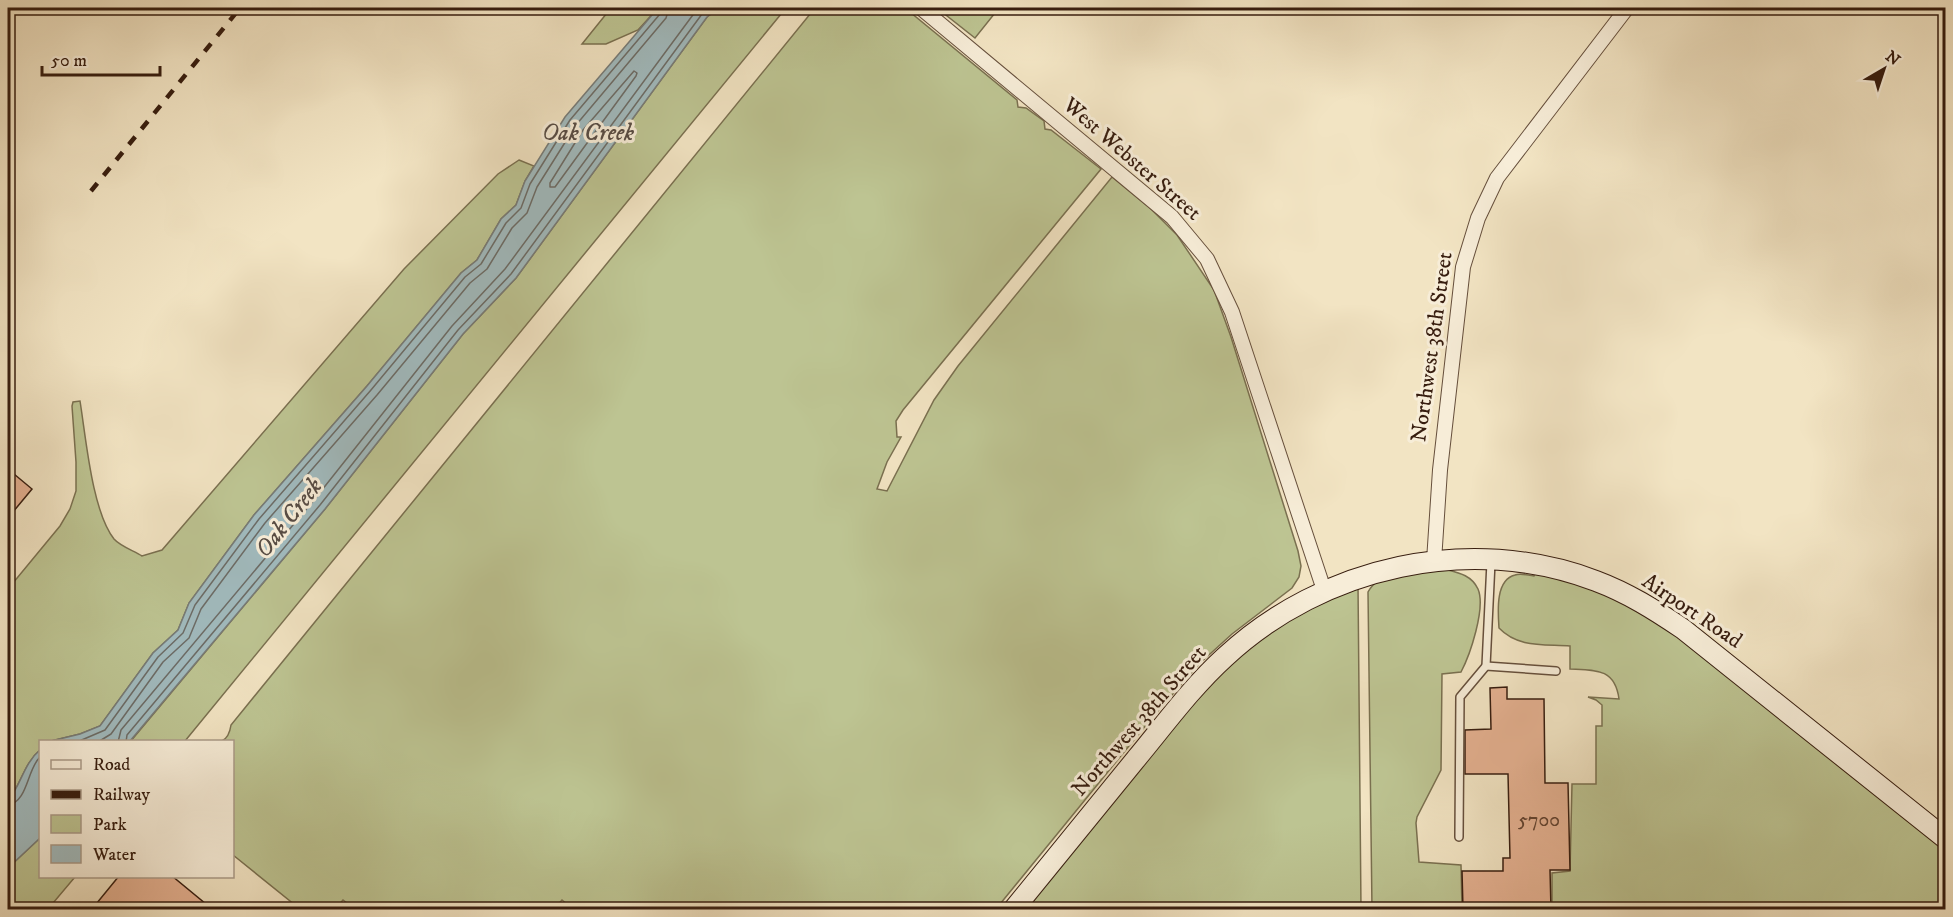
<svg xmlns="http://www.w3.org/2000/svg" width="1953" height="917" font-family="'IM FELL DW Pica',serif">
  <rect width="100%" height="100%" fill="#f2e4c3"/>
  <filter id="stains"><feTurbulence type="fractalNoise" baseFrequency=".00333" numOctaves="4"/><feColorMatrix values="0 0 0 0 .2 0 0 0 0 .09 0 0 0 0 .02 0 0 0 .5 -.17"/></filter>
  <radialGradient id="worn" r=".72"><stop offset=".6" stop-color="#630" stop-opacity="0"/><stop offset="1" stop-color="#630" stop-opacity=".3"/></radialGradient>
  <g fill="#bdc492" stroke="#7a7050" stroke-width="1.5">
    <path d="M611 8H658L638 30 606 44H582Z"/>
    <path d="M719 8H786L185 741 130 742 325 509 463 334 516 278 707 17Z"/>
    <path d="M815 8H905L1017 100 1018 107 1026 108 1044 121 1045 129 1051 130 1101 169 903 410 896 421 897 437H901L887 462 877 489 887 491 934 400 958 366 1112 177 1151 209 1177 235 1214 290 1231 337 1298 551 1301 566 1299 577 1292 588 1232 634 1199 664 1151 719 996 909 574 910 562 900 553 910H356L343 900 335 909H300L233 855 232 742 222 741C228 738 230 732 231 725Z"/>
    <path d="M937 8H999L975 38Z"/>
    <path d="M519 160 534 166 525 181 516 205 501 219 477 260 461 273 367 386 254 515 189 603 178 630 153 653 100 726 80 734 51 741 40 742V750C24 763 21 785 8 801V589L60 526 70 509 76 491V462L72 406 73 402 80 401C86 438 92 511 114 539 120 546 134 551 142 556L162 550 404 269 498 174Z"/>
    <path d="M1448 570C1460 573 1472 576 1478 589 1486 608 1470 655 1461 672L1442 674 1441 770 1417 817 1416 823 1419 862 1461 865 1462 909H1372L1368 592C1381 567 1422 572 1448 570Z"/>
    <path d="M1536 571 1601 589 1669 627 1945 848V909H1552V873L1570 871 1572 784H1596V726H1602V705L1596 700 1588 697 1619 699C1615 668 1595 670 1570 669V646C1544 644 1518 648 1499 628 1498 612 1495 580 1515 575 1520 573 1529 575 1534 576Z"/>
    <path d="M1358 585 1361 909 1023 910 1218 673 1288 618Z"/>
    <path d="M40 838V876L75 877 48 909 8 910V868Z"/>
  </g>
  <g fill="#a1bbbf" stroke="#777c79" stroke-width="1.5">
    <path d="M658 8H719L707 17 516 278 463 334 325 509 130 741H51L80 734 100 726 153 653 178 630 189 603 254 515 367 386 461 273 477 260 501 219 516 205 525 181 565 117Z"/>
    <path d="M40 750V838L8 868V801C21 785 24 763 40 750Z"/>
  </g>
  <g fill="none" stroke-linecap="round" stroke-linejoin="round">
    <g stroke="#6c6c67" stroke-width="1.5">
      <path d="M634 71 637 73 636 76 555 187H550V183L583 130Z"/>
      <path d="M77 742 105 730 158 657 183 633 195 605 259 519 371 390 465 277 481 264 506 223 521 208 530 184 570 120 660 14 662 8"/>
      <path d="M98 742 111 734 163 662 189 638 201 609 265 523 377 395 470 283 487 269 512 228 527 213 537 187 576 125 666 18 669 8"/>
      <path d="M118 742 121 730 314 500 452 326 505 269 698 8"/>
      <path d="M126 742 127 735 320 505 458 330 511 274 702 14 710 8"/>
      <path d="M8 805C28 802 27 769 40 757"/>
    </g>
  </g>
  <g fill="#e4b090" stroke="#371d0f" stroke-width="1.5">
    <path d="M8 469 32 489 8 518Z"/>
    <path d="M1507 687V699H1544L1545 783H1568L1570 870H1550L1551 909H1463L1462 871H1503V858H1510L1508 774H1465V730L1491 729 1490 688Z"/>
    <path d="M119 876H172L212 909H92Z"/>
  </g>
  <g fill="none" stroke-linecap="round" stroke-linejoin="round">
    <defs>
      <g id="lane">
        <path d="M1486 666 1556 671"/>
        <path d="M1459 837 1460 697 1486 666 1491 562"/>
      </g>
      <g id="street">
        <path d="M921 8 1172 217 1207 259 1232 312 1324 590"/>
        <path d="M1434 561 1440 470 1463 267 1478 218 1497 178 1627 8"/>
      </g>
      <path id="secondary" d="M1013 910C1054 859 1095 809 1136 759 1165 724 1192 687 1225 657 1323 566 1470 533 1596 581 1628 593 1655 610 1683 629L1946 839"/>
    </defs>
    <use href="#lane" stroke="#664f3c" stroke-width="10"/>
    <use href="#street" stroke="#664f3c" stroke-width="16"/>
    <use href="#secondary" stroke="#371d0f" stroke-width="22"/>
    <use href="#lane" stroke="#f7edd8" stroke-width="7"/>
    <use href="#street" stroke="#f7edd8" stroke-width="14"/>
    <use href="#secondary" stroke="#f7edd8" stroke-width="20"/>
    <path stroke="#371d0f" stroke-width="4.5" stroke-dasharray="10 10" stroke-linecap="butt" d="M91 191 240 8"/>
  </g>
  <g text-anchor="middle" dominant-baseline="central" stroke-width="6" stroke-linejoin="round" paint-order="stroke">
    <g font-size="20" fill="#62422f">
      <text x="1539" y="820">5700</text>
    </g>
    <g font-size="22" fill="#371d0f" stroke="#f7edd8">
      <text transform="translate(1132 159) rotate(41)">West Webster Street</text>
      <text transform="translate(1432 347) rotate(-82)">Northwest 38th Street</text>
      <text transform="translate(1692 611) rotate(34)">Airport Road</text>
      <text transform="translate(1139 721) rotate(-49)">Northwest 38th Street</text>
    </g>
    <g font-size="24" font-style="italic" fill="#574c44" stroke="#f7edd8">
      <text x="588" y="133">Oak Creek</text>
      <text transform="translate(289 518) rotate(-52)">Oak Creek</text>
    </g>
  </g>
  <rect width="1953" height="917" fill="none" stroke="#f2e4c3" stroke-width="30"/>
  <rect x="9" y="9" width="1935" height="899" fill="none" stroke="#371d0f" stroke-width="3"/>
  <rect x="15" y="15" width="1923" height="887" fill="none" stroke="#371d0f" stroke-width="1.5"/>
  <rect x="39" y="740" width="195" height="138" fill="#f7edd8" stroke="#aa9a88" stroke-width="1.5"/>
  <rect x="51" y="760" width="30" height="9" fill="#f7edd8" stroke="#aa9a88" stroke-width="1.5"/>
  <text x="93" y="770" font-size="18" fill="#371d0f">Road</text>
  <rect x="51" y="790" width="30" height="9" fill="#371d0f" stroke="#aa9a88" stroke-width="1.5"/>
  <text x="93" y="800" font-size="18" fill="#371d0f">Railway</text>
  <rect x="51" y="815" width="30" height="18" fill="#bdc492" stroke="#aa9a88" stroke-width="1.5"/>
  <text x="93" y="830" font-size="18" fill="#371d0f">Park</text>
  <rect x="51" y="845" width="30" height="18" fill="#a1bbbf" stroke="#aa9a88" stroke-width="1.5"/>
  <text x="93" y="860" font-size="18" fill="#371d0f">Water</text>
  <g transform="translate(1884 69) rotate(39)" stroke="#f7edd8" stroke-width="4.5" paint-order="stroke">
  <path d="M0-4.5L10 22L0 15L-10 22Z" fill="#371d0f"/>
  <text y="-9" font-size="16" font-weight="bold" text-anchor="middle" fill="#371d0f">N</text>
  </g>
  <path d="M42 66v9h118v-9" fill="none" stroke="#371d0f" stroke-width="3"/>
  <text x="51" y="66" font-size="18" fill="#371d0f" stroke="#f7edd8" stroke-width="4.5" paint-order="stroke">50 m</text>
  <rect width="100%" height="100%" filter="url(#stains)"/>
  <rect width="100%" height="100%" fill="url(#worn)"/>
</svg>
